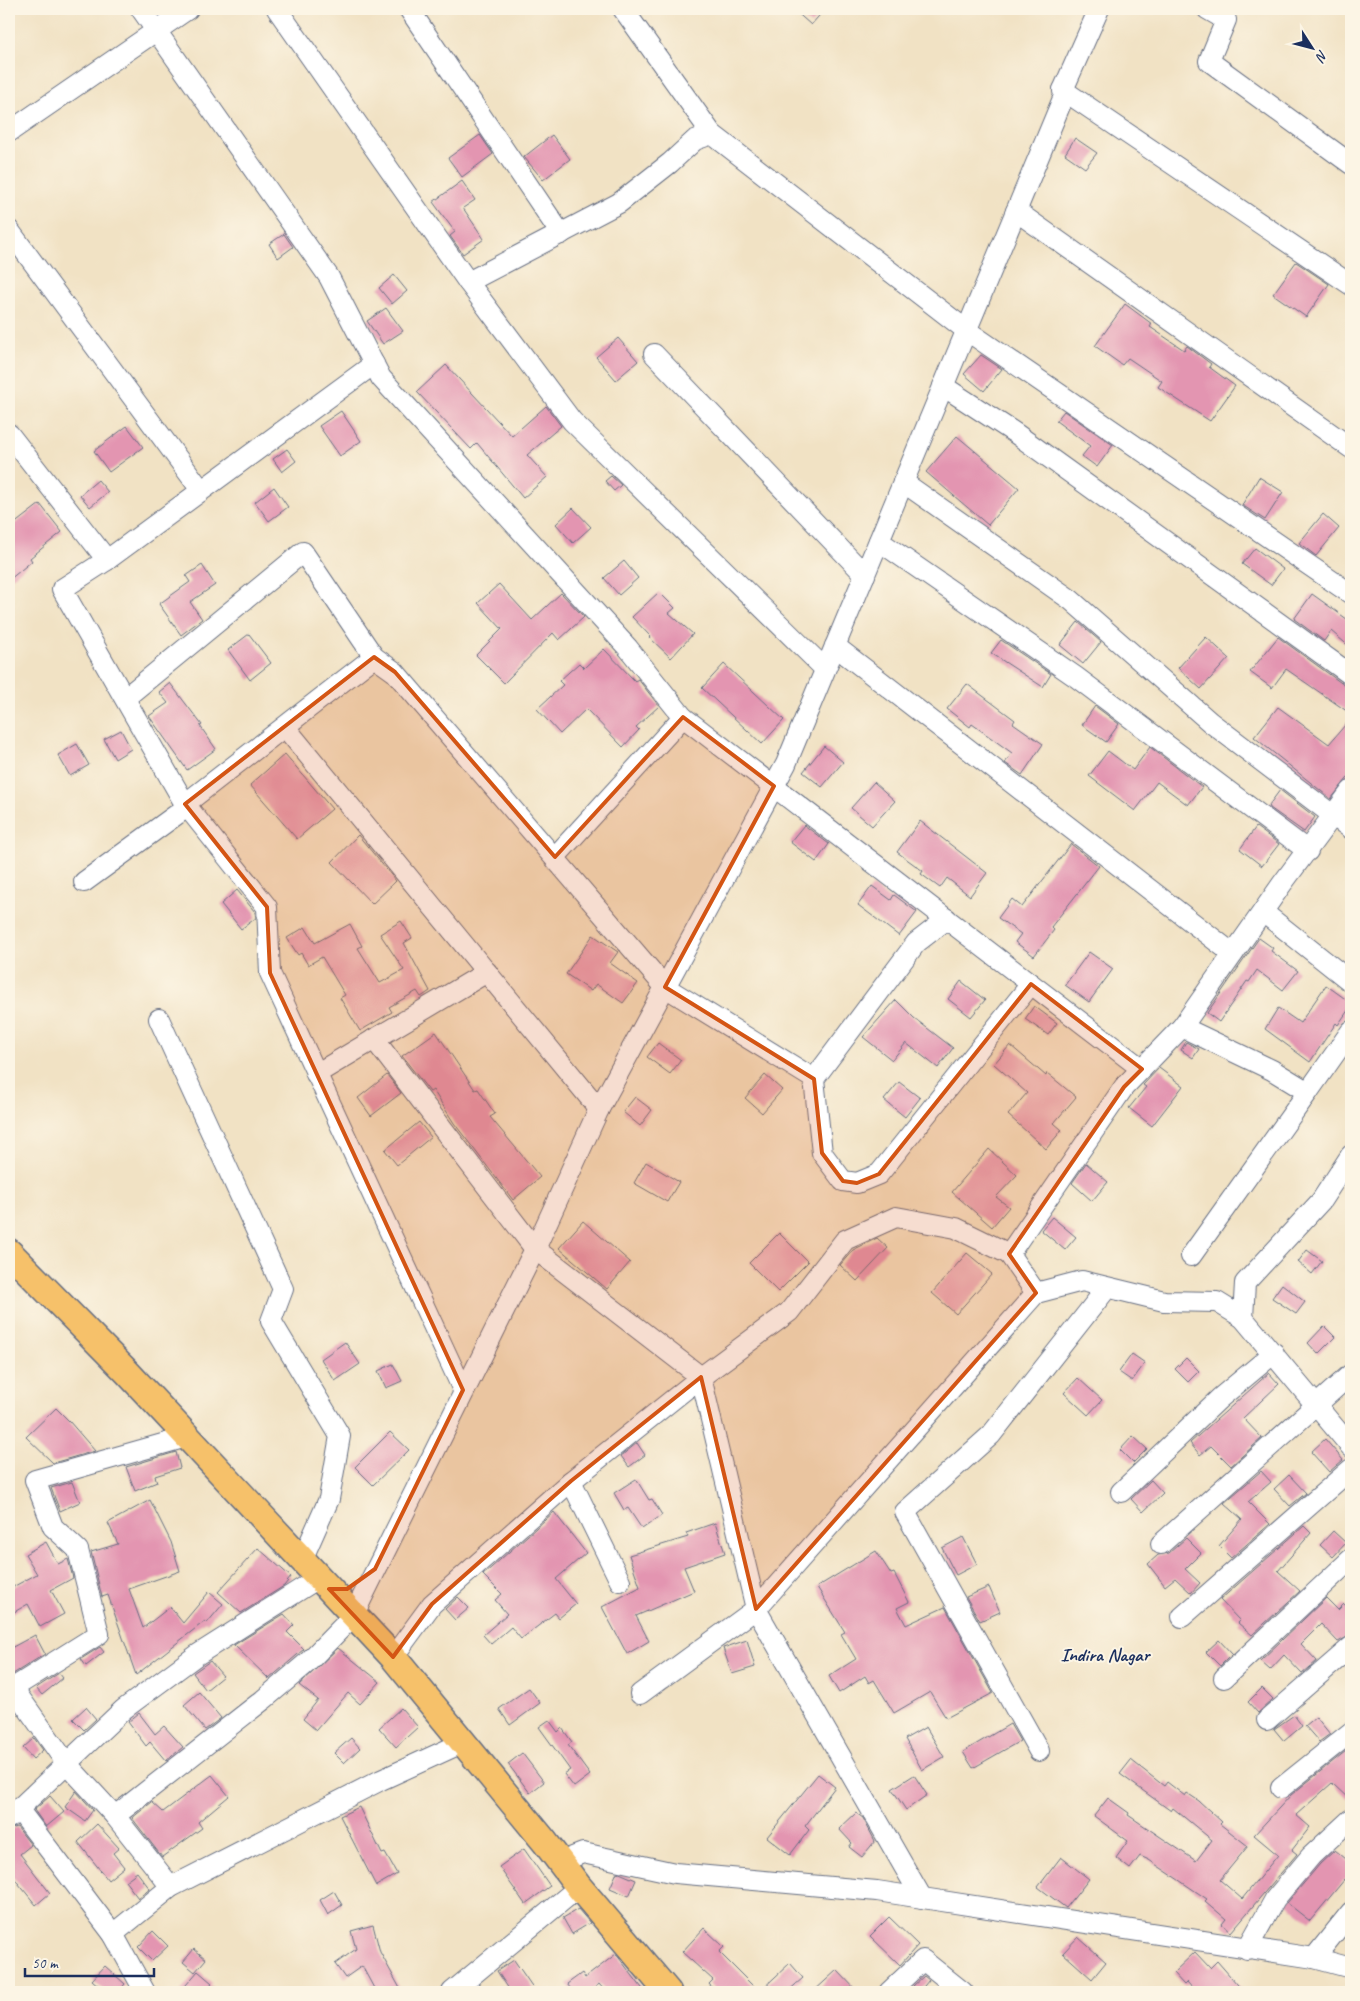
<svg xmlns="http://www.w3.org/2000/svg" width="1360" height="2001" font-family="Caveat,sans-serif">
  <rect width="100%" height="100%" fill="#fcf5e5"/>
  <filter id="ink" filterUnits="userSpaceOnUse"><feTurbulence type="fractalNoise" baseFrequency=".02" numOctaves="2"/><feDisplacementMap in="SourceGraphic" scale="10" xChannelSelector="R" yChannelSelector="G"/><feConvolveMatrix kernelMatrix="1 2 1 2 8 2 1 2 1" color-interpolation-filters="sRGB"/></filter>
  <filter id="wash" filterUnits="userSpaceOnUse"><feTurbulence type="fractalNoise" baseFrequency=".0096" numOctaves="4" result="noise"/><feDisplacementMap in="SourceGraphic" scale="20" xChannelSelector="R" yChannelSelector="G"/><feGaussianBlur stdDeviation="1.12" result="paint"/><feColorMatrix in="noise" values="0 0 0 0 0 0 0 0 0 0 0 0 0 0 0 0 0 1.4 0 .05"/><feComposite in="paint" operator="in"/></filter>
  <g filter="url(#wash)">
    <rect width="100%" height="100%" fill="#f1e2c4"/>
    <g id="blocks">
      <g fill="#e395b1">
        <path d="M793 9H825L811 25Z"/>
        <path d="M480 135 493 154 462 177 448 158Z"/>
        <path d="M552 135 570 159 543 180 524 157Z"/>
        <path d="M1075 138 1097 153 1085 168 1065 154Z"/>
        <path d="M462 181 475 200 463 208 484 239 463 254 450 236 455 232 433 202Z"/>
        <path d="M284 234 293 247 278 258 269 244Z"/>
        <path d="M1296 262 1329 284 1306 317 1273 294Z"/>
        <path d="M394 275 407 291 392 304 379 288Z"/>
        <path d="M1125 304 1152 324 1150 327 1184 350 1187 346 1211 364 1209 367 1235 386 1210 421 1158 387 1162 381 1128 358 1122 365 1095 346Z"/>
        <path d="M386 308 403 331 383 344 367 321Z"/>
        <path d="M618 338 638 361 616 380 596 357Z"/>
        <path d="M981 355 1002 369 984 391 964 374Z"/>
        <path d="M446 365 512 436 546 406 561 426 527 455 547 477 523 498 477 443 471 449 417 392Z"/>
        <path d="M341 411 361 441 340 456 319 426Z"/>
        <path d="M1064 411 1113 445 1097 467 1082 456 1090 446 1056 421Z"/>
        <path d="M127 426 143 447 109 472 94 451Z"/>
        <path d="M957 436 1019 488 988 525 926 472Z"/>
        <path d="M287 449 296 461 282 472 273 459Z"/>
        <path d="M611 476 621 485 614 491 605 481Z"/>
        <path d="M1259 477 1283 492 1265 520 1242 505Z"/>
        <path d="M98 480 108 492 90 507 80 495Z"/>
        <path d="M274 487 288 507 269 521 255 502Z"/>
        <path d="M40 504 62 532 30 558 32 561 9 580V528Z"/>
        <path d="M573 508 591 527 573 543 556 524Z"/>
        <path d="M1323 514 1339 528 1316 556 1299 543Z"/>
        <path d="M1255 548 1283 569 1271 585 1242 564Z"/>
        <path d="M624 561 638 578 619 595 604 578Z"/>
        <path d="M202 565 215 585 190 602 202 619 181 635 159 604 190 582 186 576Z"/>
        <path d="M499 584 532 620 561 593 584 617 559 640 553 633 504 683 476 655 502 629 478 603Z"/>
        <path d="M659 592 675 608 669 613 693 634 671 658 649 637 650 636 632 617Z"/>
        <path d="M1312 594 1351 622V648L1331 631 1324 641 1294 619Z"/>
        <path d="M1078 622 1101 642 1083 664 1060 645Z"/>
        <path d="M249 634 271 663 250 680 228 650Z"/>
        <path d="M1206 637 1229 658 1201 689 1178 668Z"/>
        <path d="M1278 637 1344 685 1351 687V714L1286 669 1272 688 1250 672Z"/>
        <path d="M1001 640 1051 674 1043 687 991 653Z"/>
        <path d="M604 649 635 681 638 679 659 706 636 727 639 730 623 747 586 709 560 734 537 709 563 685 559 681 579 663 584 668Z"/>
        <path d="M724 664 784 720 762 744 702 688Z"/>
        <path d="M170 683 202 725 200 726 216 749 187 770 149 716 168 703 159 692Z"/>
        <path d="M967 684 1015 720 1013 723 1043 744 1022 775 1005 763 1012 753 972 724 970 727 947 709Z"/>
        <path d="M1095 706 1119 724 1106 742 1082 725Z"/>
        <path d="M1278 707 1329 744 1351 718V774L1331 799 1254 737Z"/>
        <path d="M121 730 131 749 115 759 104 739Z"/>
        <path d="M77 744 89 765 70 776 58 755Z"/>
        <path d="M824 746 843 762 822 787 803 772Z"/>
        <path d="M1150 747 1202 787 1188 805 1157 782 1135 811 1089 776 1108 751 1133 770Z"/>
        <path d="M285 754 332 809 297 839 250 785Z"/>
        <path d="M874 782 895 801 872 826 851 808Z"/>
        <path d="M1280 790 1315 817 1304 832 1270 808 1269 805Z"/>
        <path d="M920 821 987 873 970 896 947 878 940 888 921 874 923 871 897 852Z"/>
        <path d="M804 825 829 844 816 862 790 842Z"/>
        <path d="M1256 827 1279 844 1262 866 1240 849Z"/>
        <path d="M358 835 396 881 372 904 332 862Z"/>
        <path d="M1071 844 1099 866 1051 927 1054 930 1034 956 1015 942 1021 934 998 918 1012 899 1022 907Z"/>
        <path d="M872 886 891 900 894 895 917 912 899 936 858 905Z"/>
        <path d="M237 890 255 912 256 918 241 929 221 904Z"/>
        <path d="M401 921 412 938 404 943 430 991 421 997 417 991 389 1007 392 1012 360 1031 340 998 345 995 322 957 308 965 301 953 298 955 287 938 305 927 315 943 350 924 362 946 358 948 380 983 404 970 380 934Z"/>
        <path d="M593 935 618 952 610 963 638 983 623 1003 596 984 591 991 566 974Z"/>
        <path d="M1259 938 1273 948 1271 951 1298 971 1283 990 1257 970 1249 982 1247 981 1219 1022 1207 1013Z"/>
        <path d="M1089 952 1113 969 1089 1002 1065 985Z"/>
        <path d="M961 981 985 1000 971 1017 948 999Z"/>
        <path d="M1326 985 1351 1003V1006L1338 1025 1336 1023 1310 1062 1265 1029 1278 1008 1300 1023Z"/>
        <path d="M896 1000 914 1018 953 1048 938 1068 906 1043 892 1060 863 1037Z"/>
        <path d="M1034 1006 1057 1023 1048 1035 1025 1019Z"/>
        <path d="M436 1032 475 1090 478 1089 495 1114 490 1117 540 1177 513 1200 454 1123 433 1090 430 1092 402 1056Z"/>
        <path d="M1186 1042 1199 1049 1193 1058 1181 1050Z"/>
        <path d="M658 1043 681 1060 670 1074 647 1057Z"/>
        <path d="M1010 1045 1046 1076 1047 1073 1076 1097 1054 1123 1062 1130 1046 1149 1008 1115 1027 1093 994 1064Z"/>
        <path d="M1159 1068 1183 1086 1152 1126 1129 1108 1146 1087 1143 1085Z"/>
        <path d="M387 1075 401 1093 371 1116 358 1098Z"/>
        <path d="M765 1075 782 1090 762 1113 745 1098Z"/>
        <path d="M899 1082 920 1098 905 1117 884 1100Z"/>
        <path d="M635 1097 652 1110 640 1126 623 1112Z"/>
        <path d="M419 1122 431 1137 397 1165 385 1150Z"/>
        <path d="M989 1149 1017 1175 996 1197 1009 1207 992 1227 952 1192Z"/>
        <path d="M646 1162 679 1182 667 1202 634 1183Z"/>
        <path d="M1086 1163 1108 1182 1092 1201 1072 1183Z"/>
        <path d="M1052 1217 1076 1237 1065 1250 1041 1230Z"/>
        <path d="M583 1221 630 1262 607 1289 559 1248Z"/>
        <path d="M779 1233 808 1262 778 1292 749 1263Z"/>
        <path d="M877 1238 888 1248 857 1281 840 1265 853 1250Z"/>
        <path d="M1307 1250 1322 1261 1312 1274 1298 1262Z"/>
        <path d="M967 1253 992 1274 956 1314 932 1293Z"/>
        <path d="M1282 1284 1305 1302 1296 1314 1272 1298Z"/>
        <path d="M1324 1326 1335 1337 1318 1354 1308 1343Z"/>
        <path d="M345 1342 360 1364 335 1381 321 1359Z"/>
        <path d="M1132 1354 1145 1363 1132 1381 1119 1372Z"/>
        <path d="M1186 1358 1199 1371 1188 1382 1175 1369Z"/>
        <path d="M393 1364 402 1381 386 1388 378 1371Z"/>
        <path d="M1269 1373 1279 1384 1243 1418 1262 1438 1231 1466 1211 1446 1200 1455 1190 1443Z"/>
        <path d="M1078 1378 1102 1400 1088 1415 1064 1393Z"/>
        <path d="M56 1408 69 1421 95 1451 53 1463 26 1437Z"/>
        <path d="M390 1432 409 1450 373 1485 355 1467Z"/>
        <path d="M1133 1436 1147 1449 1133 1463 1120 1450Z"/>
        <path d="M1325 1439 1343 1460 1329 1472 1311 1452Z"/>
        <path d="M637 1443 645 1455 629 1467 621 1456Z"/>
        <path d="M176 1452 180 1468 155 1476 157 1482 135 1491 126 1467Z"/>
        <path d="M1261 1471 1271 1482 1248 1502 1270 1524 1231 1558 1219 1546 1242 1519 1224 1503Z"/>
        <path d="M1289 1475 1306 1493 1290 1506 1274 1489Z"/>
        <path d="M636 1479 649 1500 652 1499 662 1515 642 1529 628 1508 624 1510 614 1493Z"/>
        <path d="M1151 1480 1163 1493 1143 1512 1131 1499Z"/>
        <path d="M72 1482 80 1502 60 1511 51 1488Z"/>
        <path d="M150 1500 171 1542 180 1571 129 1589 143 1628 170 1607 183 1623 209 1592 223 1604 207 1623 205 1621 136 1675 108 1595 102 1597 91 1552 118 1544 108 1523Z"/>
        <path d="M554 1512 586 1553 556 1579 576 1604 559 1618 555 1613 521 1639 511 1627 491 1644 483 1635 507 1614 495 1600 502 1594 483 1575Z"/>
        <path d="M715 1523 725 1553 684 1567 694 1591 636 1616 649 1641 627 1654 602 1607 640 1587 629 1555 688 1537 686 1533Z"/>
        <path d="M1304 1526 1311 1533 1278 1571 1300 1591 1252 1635 1238 1623 1240 1621 1220 1600Z"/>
        <path d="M1333 1531 1346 1543 1333 1557 1320 1545Z"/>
        <path d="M963 1537 977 1564 956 1575 942 1548Z"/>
        <path d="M1186 1538 1201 1553 1185 1569 1200 1583 1191 1593 1175 1578 1165 1586 1148 1564 1158 1555 1169 1553Z"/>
        <path d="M46 1542 58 1564 68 1559 73 1578 51 1590 64 1614 40 1627 28 1604 9 1615V1589L37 1574 25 1554Z"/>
        <path d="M258 1548 291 1577 284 1586 241 1613 218 1592Z"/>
        <path d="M876 1551 891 1574 894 1573 909 1602 897 1608 906 1625 945 1607 993 1693 946 1718 930 1692 894 1713 874 1680 869 1683 865 1676 839 1693 829 1676 856 1659 841 1634 845 1632 817 1587Z"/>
        <path d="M989 1587 1000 1612 980 1621 966 1597Z"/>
        <path d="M458 1597 469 1608 455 1620 445 1609Z"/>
        <path d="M1326 1598 1338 1610 1344 1604 1351 1611V1635L1338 1642 1321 1624 1301 1644 1317 1661 1302 1674 1284 1655 1270 1670 1260 1661Z"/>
        <path d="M284 1614 294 1625 287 1632 304 1649 269 1679 234 1645Z"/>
        <path d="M35 1635 45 1654 13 1674 9 1666V1649Z"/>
        <path d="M747 1640 755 1667 732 1674 723 1648Z"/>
        <path d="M1219 1640 1232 1654 1220 1666 1206 1652Z"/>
        <path d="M100 1647 104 1652 86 1666 81 1659Z"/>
        <path d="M338 1648 380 1682 360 1704 348 1693 316 1730 303 1719 318 1700 299 1685Z"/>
        <path d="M210 1661 223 1676 206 1690 193 1673Z"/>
        <path d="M59 1673 63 1678 42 1695 36 1688Z"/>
        <path d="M529 1688 540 1703 510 1725 499 1709Z"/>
        <path d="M1262 1688 1273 1699 1258 1713 1248 1702Z"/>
        <path d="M199 1692 221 1718 205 1730 184 1705Z"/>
        <path d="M86 1707 96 1719 84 1730 73 1719Z"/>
        <path d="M401 1708 418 1727 396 1747 379 1728Z"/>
        <path d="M139 1713 155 1734 164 1726 183 1747 166 1761 150 1742 146 1746 128 1722Z"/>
        <path d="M1294 1715 1302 1726 1284 1741 1274 1729Z"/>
        <path d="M1316 1717 1330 1734 1319 1742 1305 1726Z"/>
        <path d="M549 1720 558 1732 562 1728 572 1742 568 1745 590 1775 574 1787 564 1774 570 1770 539 1727Z"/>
        <path d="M1010 1724 1020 1741 973 1768 963 1752Z"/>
        <path d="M926 1727 944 1757 922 1770 905 1739Z"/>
        <path d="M34 1738 43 1750 33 1759 23 1748Z"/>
        <path d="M351 1738 360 1748 344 1763 334 1753Z"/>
        <path d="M1351 1747V1801L1332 1783 1296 1815 1310 1827 1292 1850 1297 1854 1231 1932 1222 1924 1226 1919 1205 1901 1207 1899 1149 1860 1140 1856 1130 1869 1116 1858 1128 1841 1094 1816 1108 1798 1129 1813 1128 1815 1196 1861 1212 1840 1173 1808 1171 1811 1120 1774 1131 1760 1164 1786 1167 1782 1185 1796 1187 1793 1199 1801 1222 1822 1220 1824 1248 1846 1220 1880 1242 1899 1278 1855 1254 1835 1291 1795Z"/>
        <path d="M522 1753 544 1782 530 1793 508 1764Z"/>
        <path d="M818 1774 835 1787 805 1826 809 1830 790 1855 767 1837Z"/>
        <path d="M212 1775 229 1796 198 1822 202 1828 162 1857 132 1818 152 1802 163 1812Z"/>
        <path d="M914 1775 927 1795 906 1810 892 1789Z"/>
        <path d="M76 1791 93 1810 85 1821 65 1807Z"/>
        <path d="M50 1796 64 1812 46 1827 34 1810Z"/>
        <path d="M359 1807 382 1854 385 1853 397 1874 376 1886 340 1816Z"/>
        <path d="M856 1813 863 1818 875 1841 862 1857 849 1847 852 1843 839 1829Z"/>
        <path d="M97 1824 119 1848 113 1853 124 1867 108 1880 78 1842Z"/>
        <path d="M17 1827 31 1845 20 1854 50 1893 36 1905 9 1872V1830Z"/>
        <path d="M524 1849 550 1886 525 1904 499 1867Z"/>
        <path d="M1335 1850 1351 1863V1884L1345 1879 1310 1921 1287 1903 1320 1864Z"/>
        <path d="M1061 1857 1089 1879 1066 1908 1038 1887Z"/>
        <path d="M137 1872 150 1889 138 1898 125 1881Z"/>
        <path d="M617 1872 636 1880 629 1896 610 1888Z"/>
        <path d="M334 1891 342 1905 328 1915 320 1900Z"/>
        <path d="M578 1909 590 1923 572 1934 563 1918Z"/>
        <path d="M889 1917 918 1945 900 1965 870 1936Z"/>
        <path d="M373 1925 380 1952 402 1992H376L362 1966 345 1978 335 1964 356 1949 351 1931Z"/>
        <path d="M704 1928 724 1947 719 1952 759 1992 790 1963 803 1978 787 1992H716L709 1984 713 1980 682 1952Z"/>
        <path d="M153 1931 168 1946 152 1961 138 1947Z"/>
        <path d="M1078 1937 1106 1962 1092 1979 1063 1953Z"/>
        <path d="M194 1949 206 1959 195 1972 183 1962Z"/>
        <path d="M1195 1952 1210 1968 1217 1961 1244 1992H1196L1187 1982 1184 1985 1173 1973Z"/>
        <path d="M616 1954 645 1992H606L599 1984 593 1989 596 1992H567L571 1989 567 1984 582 1973 585 1978Z"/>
        <path d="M514 1960 536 1992H511L497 1971Z"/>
        <path d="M105 1966 125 1984 118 1992H106L92 1980Z"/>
        <path d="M837 1970 858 1992H813Z"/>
        <path d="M198 1971 212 1983 210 1985 219 1992H180Z"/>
        <path d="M924 1976 929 1980 920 1991 913 1986Z"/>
      </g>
    </g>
  </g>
  <g filter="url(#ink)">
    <use href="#blocks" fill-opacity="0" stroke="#666e82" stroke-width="1"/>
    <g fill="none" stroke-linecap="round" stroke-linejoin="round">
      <defs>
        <g id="minor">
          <path d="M141 9 329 277 381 378 628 648 683 717 1142 1069"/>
          <path d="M277 9 468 282 572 421 825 669"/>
          <path d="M409 9 561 234"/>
          <path d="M623 9 712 134 966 330 1351 594"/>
          <path d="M1207 9 1226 20 1209 61 1351 164"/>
          <path d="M1063 90 1351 285"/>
          <path d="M9 132 188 9"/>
          <path d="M1016 211 1351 448"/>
          <path d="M9 230 201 490"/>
          <path d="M468 282 619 203 670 163 695 140 712 134"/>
          <path d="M654 354 865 575"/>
          <path d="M374 364 107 560 62 589 185 804 267 907 270 973 463 1390"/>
          <path d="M943 386 1015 433 1351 675"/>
          <path d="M9 434 107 560"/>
          <path d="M903 482 1071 600 1210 722 1351 829"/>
          <path d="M879 541 1076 677 1308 851"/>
          <path d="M835 646 1233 954"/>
          <path d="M125 698 303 552 374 657 395 672 665 987 814 1079"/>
          <path d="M285 727 599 1109"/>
          <path d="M185 804 374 657"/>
          <path d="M555 857 683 717"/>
          <path d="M84 882 187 807"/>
          <path d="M1263 912 1351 982"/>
          <path d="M947 919 916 943 814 1079 822 1153 843 1181 857 1183 879 1174 1031 984"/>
          <path d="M159 1019 283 1289 271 1321 340 1436 329 1499 302 1560"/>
          <path d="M1182 1027 1272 1070 1308 1092 1351 1031"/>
          <path d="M374 1039 535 1249 701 1377 756 1609 922 1898"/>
          <path d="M316 1074 487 972"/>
          <path d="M1009 1254 1036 1293 1082 1281 1164 1301 1217 1302 1243 1318 1351 1447"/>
          <path d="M1191 1256 1308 1092"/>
          <path d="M1243 1318 1245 1283 1321 1201 1351 1155"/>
          <path d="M571 1481 620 1581"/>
          <path d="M1121 1492 1220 1398 1274 1353"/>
          <path d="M1161 1544 1351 1374"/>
          <path d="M1182 1617 1351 1469"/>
          <path d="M393 1657 432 1604 571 1481 701 1377 789 1312 845 1240 896 1217 956 1228 1009 1254 1124 1087 1182 1027 1282 884 1351 791"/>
          <path d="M1224 1678 1351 1559"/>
          <path d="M640 1694 756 1609 1036 1293"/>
          <path d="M1267 1720 1351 1647"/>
          <path d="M1039 1751 905 1512 991 1435 1107 1288"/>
          <path d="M1281 1788 1351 1732"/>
          <path d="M19 1810 113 1934 145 1992"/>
          <path d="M115 1816 263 1700 308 1662 353 1616 535 1249 599 1109 786 764 1064 96 1063 90 1099 9"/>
          <path d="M9 1818 124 1709 197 1655 320 1577"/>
          <path d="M560 1862 583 1853 675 1873 877 1891 1314 1958 1351 1968"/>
          <path d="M171 1887 115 1816 67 1764 13 1688 99 1634 78 1550 53 1527 35 1480 187 1437"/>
          <path d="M113 1934 171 1887 381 1780 462 1743"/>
          <path d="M1247 1949 1275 1899 1311 1856 1351 1819"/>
          <path d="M1314 1958 1351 1912"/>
          <path d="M452 1992 579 1887"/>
          <path d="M889 1992 923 1960 963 1992"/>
        </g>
        <path id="major" d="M9 1252 127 1372 393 1657 545 1842 579 1887 668 1992"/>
      </defs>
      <use href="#minor" stroke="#666e82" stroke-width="22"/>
      <use href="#major" stroke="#666e82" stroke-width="29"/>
      <use href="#minor" stroke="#fff" stroke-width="20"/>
      <use href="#major" stroke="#f6c16b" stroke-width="26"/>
    </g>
  </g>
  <path fill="#d45514" fill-opacity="0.2" stroke="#d45514" stroke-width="4" stroke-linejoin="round" d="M374 657 395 672 555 857 683 717 774 786 665 987 814 1079 822 1153 843 1181 857 1183 879 1174 1031 984 1142 1069 1124 1087 1009 1254 1036 1293 756 1609 701 1377 571 1481 432 1604 393 1657 329 1589H347L375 1569 463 1390 270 973 267 907 185 804Z"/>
  <g text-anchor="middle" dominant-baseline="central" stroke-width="4" stroke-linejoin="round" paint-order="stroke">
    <g font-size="19" font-weight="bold" fill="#1b2f5e" stroke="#fcf5e5">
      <text x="1105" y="1655">Indira Nagar</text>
    </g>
  </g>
  <rect width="1360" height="2001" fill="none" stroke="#fcf5e5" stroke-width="30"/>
  <g transform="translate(1312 48) rotate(126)" stroke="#fcf5e5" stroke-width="4" paint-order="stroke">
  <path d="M0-4L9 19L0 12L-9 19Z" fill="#1b2f5e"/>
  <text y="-8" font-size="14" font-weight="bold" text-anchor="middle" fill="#1b2f5e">N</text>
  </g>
  <path d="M25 1968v8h129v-8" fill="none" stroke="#1b2f5e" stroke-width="2.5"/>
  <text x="32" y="1968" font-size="15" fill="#1b2f5e" stroke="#fcf5e5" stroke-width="4" paint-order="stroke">50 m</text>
</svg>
